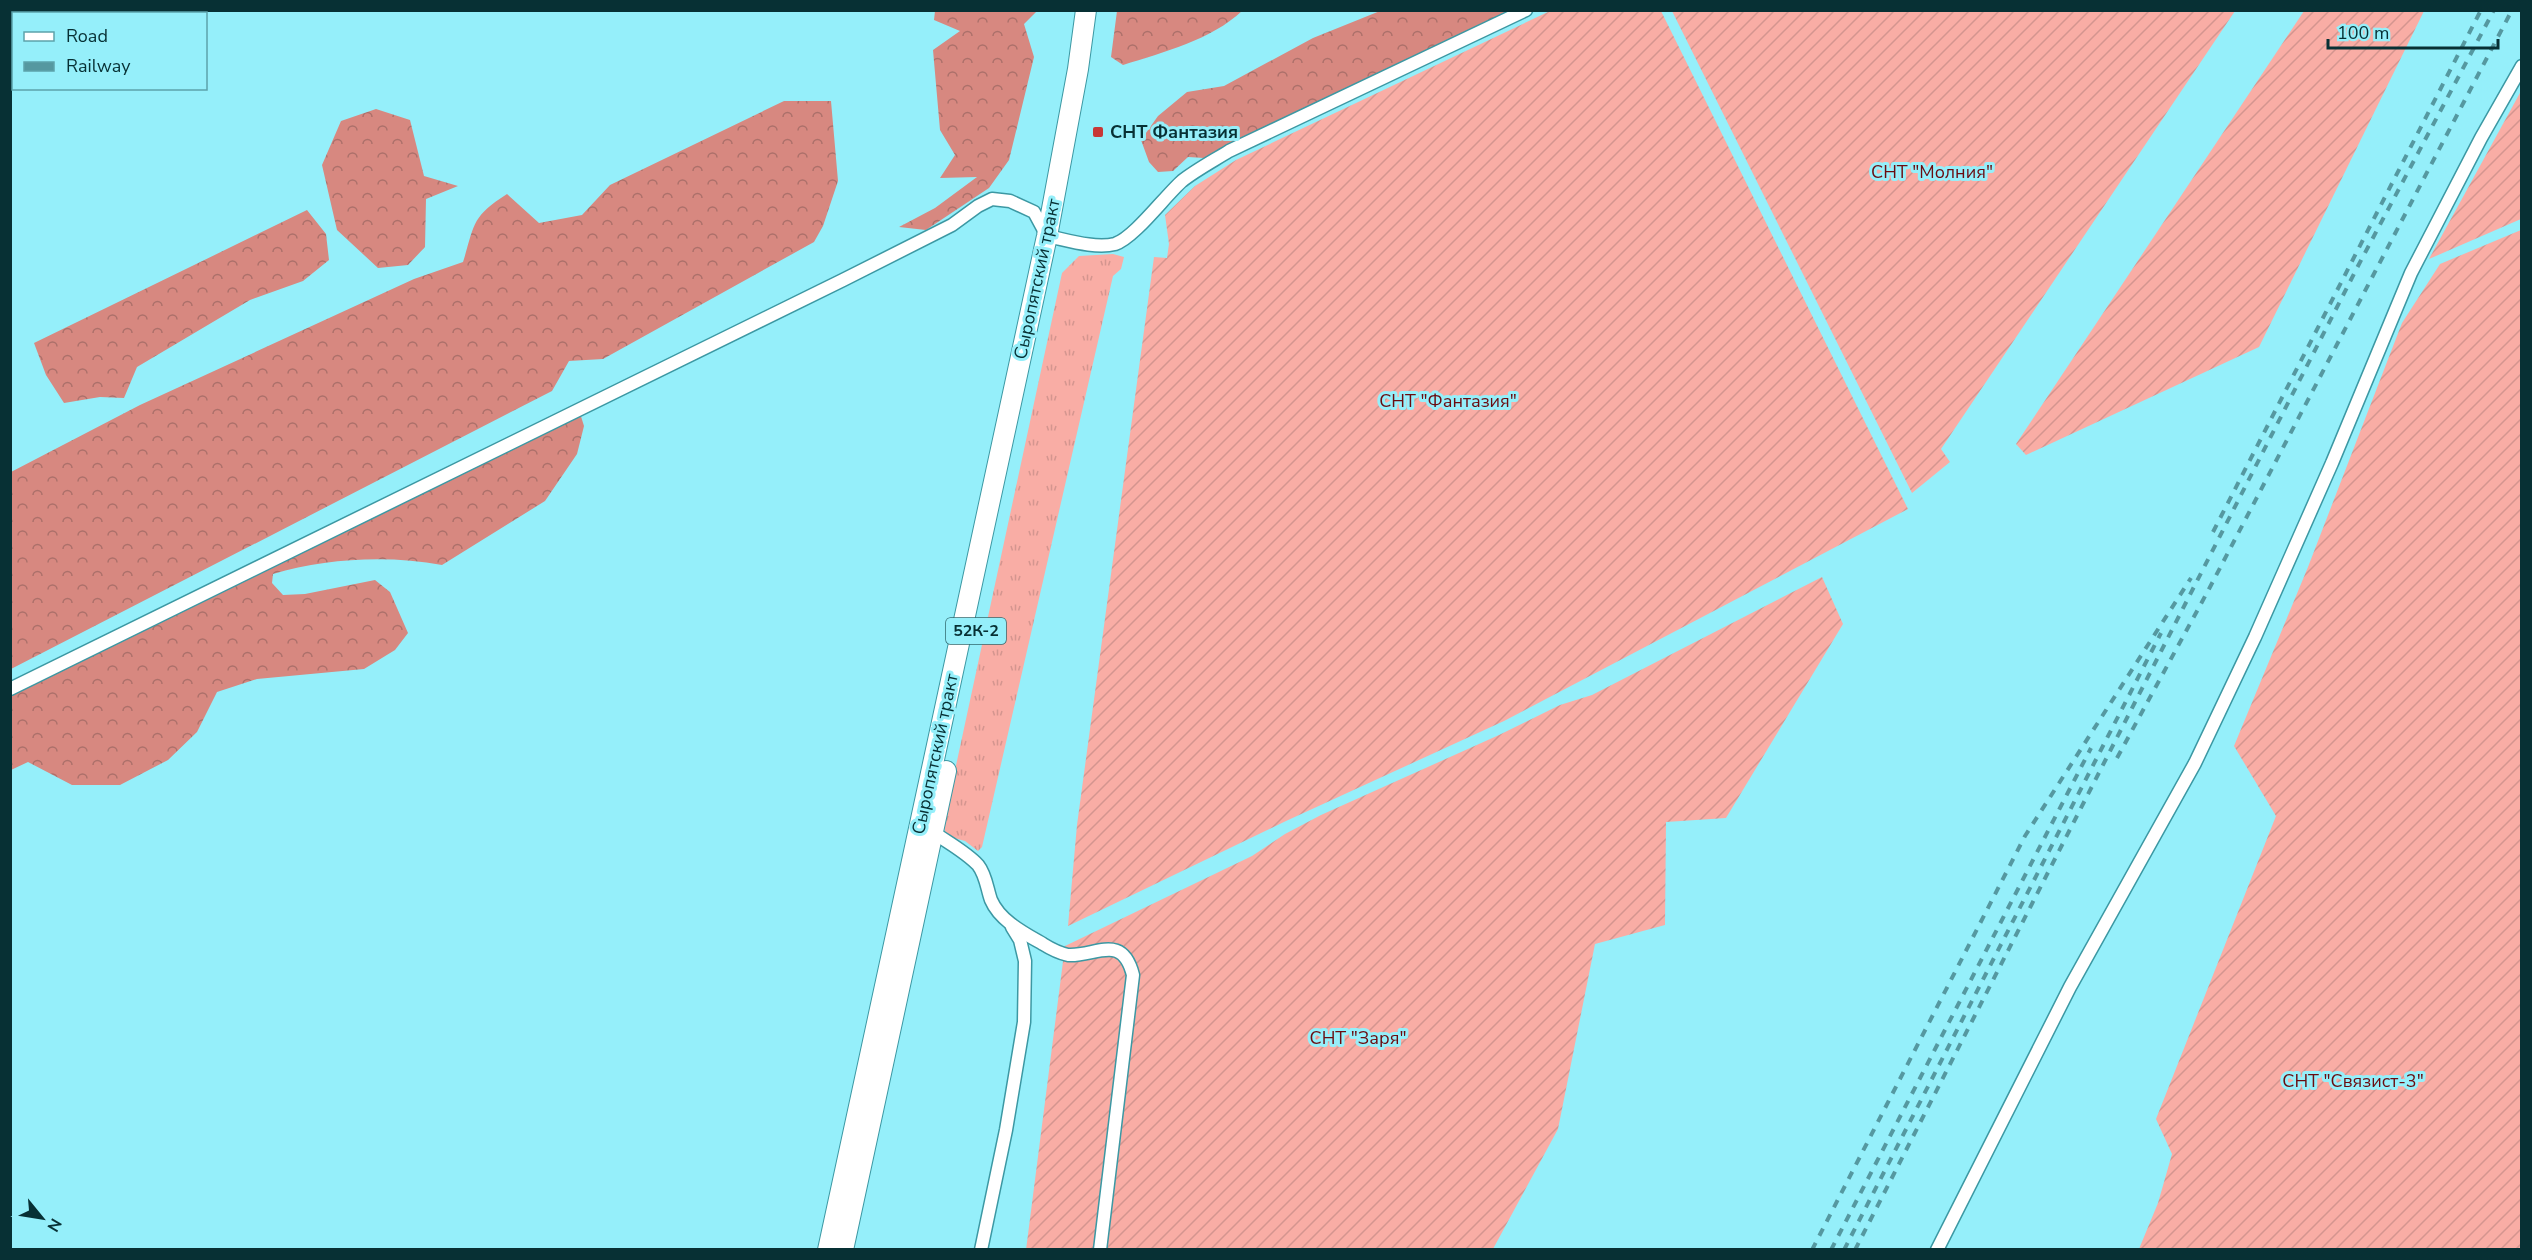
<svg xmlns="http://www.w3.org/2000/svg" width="2532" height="1260" font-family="'Nunito Sans',sans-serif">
  <defs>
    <pattern id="grass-tufts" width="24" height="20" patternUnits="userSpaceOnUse" patternTransform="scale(1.5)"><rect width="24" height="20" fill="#f9ada5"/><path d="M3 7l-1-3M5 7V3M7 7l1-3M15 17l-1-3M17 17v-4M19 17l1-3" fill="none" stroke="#d4958f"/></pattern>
    <pattern id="forest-crowns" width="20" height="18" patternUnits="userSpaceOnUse" patternTransform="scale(1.5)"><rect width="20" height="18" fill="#d78880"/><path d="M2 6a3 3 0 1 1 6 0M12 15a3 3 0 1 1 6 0" fill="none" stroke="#ac706a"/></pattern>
    <pattern id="garden-furrows" width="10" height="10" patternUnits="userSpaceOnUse" patternTransform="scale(1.5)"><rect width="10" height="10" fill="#f9ada5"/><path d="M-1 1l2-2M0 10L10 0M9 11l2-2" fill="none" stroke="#d4958f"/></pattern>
  </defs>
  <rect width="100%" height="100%" fill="#95effa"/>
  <path fill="url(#grass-tufts)" d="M1113 254 1124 257 1121 269 1113 276 982 847 978 851 965 841 947 836 943 826 1062 273 1079 256Z"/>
  <g fill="url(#forest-crowns)">
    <path d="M935 11H1037L1024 24 1034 57 1009 160 989 188 926 230 899 227 935 208 977 177 940 178 955 155 940 130 933 50 960 31 934 20Z"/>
    <path d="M1117 11V10L1242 11C1211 40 1164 52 1123 65L1111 57Z"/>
    <path d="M1380 11H1509L1204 158 1188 157 1173 171 1158 172 1149 162 1141 140 1158 116 1187 92 1224 86 1313 38Z"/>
    <path d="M784 101H831L838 181 823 226 814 242 603 359 569 361 552 391 11 669V472L140 405 414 279 463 262C475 224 471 217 507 194L539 223 582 215 610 185Z"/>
    <path d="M376 109 410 120 424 176 458 186 426 199 425 247 408 265 378 268 337 230 322 165 341 121Z"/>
    <path d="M307 210 326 234 329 260 303 281 250 300 137 367 124 398 100 397 64 403 46 375 34 343Z"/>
    <path d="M579 410 584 426 577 454 545 501 442 565C389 555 326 558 273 574L272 583 283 595 305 594 375 580 390 592 408 633 395 650 364 669 257 679 217 692 197 732 168 760 120 785H72L28 762 11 770V691Z"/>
  </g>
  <g fill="url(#garden-furrows)">
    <path d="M1550 11H1661L1908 509 1504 721 1286 821 1068 926 1077 825 1154 257 1167 258 1169 244 1165 215 1195 186 1236 160Z"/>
    <path d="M1672 11H2235L1941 449 1950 462 1912 493Z"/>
    <path d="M2304 11H2424L2259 347 2026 455 2016 444Z"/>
    <path d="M2521 91V219L2429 259Z"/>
    <path d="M2521 230V1249H2139L2158 1203 2172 1154 2156 1119 2276 816 2234 746 2308 567 2402 323 2440 264Z"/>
    <path d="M1822 577 1843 624 1726 818 1666 822 1665 925 1595 944 1558 1129 1493 1249 1026 1250 1065 946 1252 856 1285 834 1321 815 1499 735 1560 705 1592 695Z"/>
  </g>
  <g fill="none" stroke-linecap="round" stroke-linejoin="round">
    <defs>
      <g id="street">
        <path d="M10 689 843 280 952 225 978 206 992 199 1010 201 1034 212 1047 236C1067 240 1095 249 1115 244 1134 238 1165 196 1182 181 1196 170 1213 161 1229 151L1526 10"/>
        <path d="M933 832C947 842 966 852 978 865 986 875 987 889 991 900 1000 921 1024 933 1043 944 1051 949 1059 953 1068 955 1095 957 1122 932 1133 975L1100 1250"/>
        <path d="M981 1250 1006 1130 1024 1022 1025 961 1020 940 1012 927"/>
        <path d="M1937 1250 2070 987 2195 763 2255 637 2332 463 2411 273 2481 138 2522 66"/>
      </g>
      <g id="primary">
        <path d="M828 1250 1047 236 1078 69 1086 10"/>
        <path d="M843 1250 946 771"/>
      </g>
    </defs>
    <use href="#street" stroke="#3c98a3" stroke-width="15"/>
    <use href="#primary" stroke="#3c98a3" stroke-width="22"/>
    <use href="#street" stroke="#fff" stroke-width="12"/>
    <use href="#primary" stroke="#fff" stroke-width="20"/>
    <g stroke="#5598a0" stroke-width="4" stroke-dasharray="8 8" stroke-linecap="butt">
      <path d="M2213 532 2481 10"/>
      <path d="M2117 758 2209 589 2512 10"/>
      <path d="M1812 1250 2025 836 2191 578"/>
      <path d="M1831 1250 2091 748"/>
      <path d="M1844 1250 2161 633"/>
      <path d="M1855 1250 2358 266 2494 10"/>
    </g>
  </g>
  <rect fill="#c73836" stroke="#95effa" stroke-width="2" x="1092" y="126" width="12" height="12" rx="3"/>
  <g text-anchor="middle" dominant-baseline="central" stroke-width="6" stroke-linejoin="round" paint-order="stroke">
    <rect fill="#95effa" stroke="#32696f" stroke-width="1.5" x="946" y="618" width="60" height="26" rx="4.5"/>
    <g font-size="16" font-weight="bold" fill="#073034">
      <text x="976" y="631">52К-2</text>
    </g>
    <g font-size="18" font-weight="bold" fill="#073034" stroke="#95effa" text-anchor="start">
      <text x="1110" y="132">СНТ Фантазия</text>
    </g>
    <g font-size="18" fill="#6b0b0f" stroke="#95effa">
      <text x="1932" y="172">СНТ "Молния"</text>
      <text x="1448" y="401">СНТ "Фантазия"</text>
      <text x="1358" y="1038">СНТ "Заря"</text>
      <text x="2353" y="1081">СНТ "Связист-3"</text>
    </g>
    <g font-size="18" fill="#073034" stroke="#95effa">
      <text transform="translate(1037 279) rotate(-78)">Сыропятский тракт</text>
      <text transform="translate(935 754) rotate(-78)">Сыропятский тракт</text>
    </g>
  </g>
  <rect width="2532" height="1260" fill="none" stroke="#073034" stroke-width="24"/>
  <rect x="12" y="12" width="195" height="78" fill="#95effa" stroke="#5ca3ab" stroke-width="1.5"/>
  <rect x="24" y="32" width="30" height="9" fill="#ffffff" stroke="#5ca3ab" stroke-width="1.5"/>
  <text x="66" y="42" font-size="18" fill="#073034">Road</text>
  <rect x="24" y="62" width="30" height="9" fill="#5598a0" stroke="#5ca3ab" stroke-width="1.5"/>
  <text x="66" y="72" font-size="18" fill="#073034">Railway</text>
  <g transform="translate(42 1218) rotate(120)" stroke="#95effa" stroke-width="4.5" paint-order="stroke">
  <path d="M0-4.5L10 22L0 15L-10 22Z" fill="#073034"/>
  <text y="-9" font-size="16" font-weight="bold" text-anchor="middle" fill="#073034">N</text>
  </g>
  <path d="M2328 39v9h170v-9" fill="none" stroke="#073034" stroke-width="3"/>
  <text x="2337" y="39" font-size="18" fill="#073034" stroke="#95effa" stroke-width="4.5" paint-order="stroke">100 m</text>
</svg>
